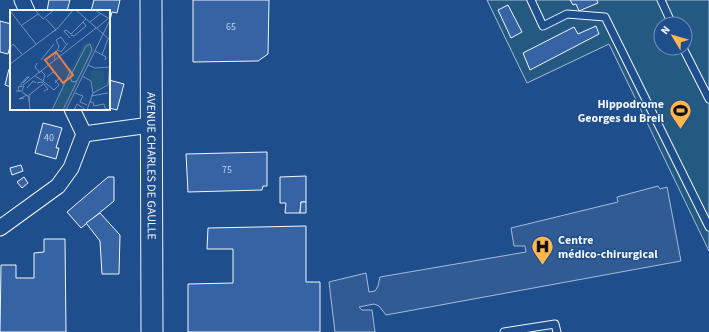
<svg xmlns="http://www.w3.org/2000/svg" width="709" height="332" font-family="'Source Sans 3',sans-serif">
  <rect width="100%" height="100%" fill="#1f4e8c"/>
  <path fill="#245a82" stroke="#a8bbd7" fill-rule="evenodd" d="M487 0H709V251L609 44 527 83ZM661 24H685V48H661Z"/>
  <path fill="#305b95" stroke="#a8bbd7" d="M658 186 660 189 667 187 681 261 386 315 379 306 374 304 359 307 362 310H372L375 332H335L329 282 366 273 369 292 375 291 378 286 380 277 526 252 525 246H514L511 228 618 202 617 197Z"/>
  <g fill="#3563a3" stroke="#f2f6ff">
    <path d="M49 0H70L67 11H47Z"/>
    <path d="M94 0H120L117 13 112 12 109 24V11H91Z"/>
    <path d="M193 0H269L268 54 258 61 193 62Z"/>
    <path d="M570 0H597L598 3 579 11 576 4 573 5Z"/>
    <path d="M508 5 522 32 511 38 498 10Z"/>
    <path d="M0 21 11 24V42L8 54 0 52Z"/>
    <path d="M596 26 599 34 530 70 523 53 574 27 578 34Z"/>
    <path d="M9 69 11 70V87L5 85Z"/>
    <path d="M109 80 124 84 117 110 109 108Z"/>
    <path d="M43 123 62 128 56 148H59L56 159 35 153Z"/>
    <path d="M267 152V186H263L262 190 188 192 186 154Z"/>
    <path d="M21 165 23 171 12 175 10 168Z"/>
    <path d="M306 176V202H301L300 213H285L286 203H280V177Z"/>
    <path d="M24 177 28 183 22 188 17 182Z"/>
    <path d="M108 177H114V201L81 228 67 212Z"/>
    <path d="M301 202H306V213H300Z"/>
    <path d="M100 213 120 235 119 274H102L100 241 86 223Z"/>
    <path d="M306 226V282H320V332H188V284L233 283V249H207L208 228Z"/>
    <path d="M44 239H65L66 332H0L1 265H16V278H34V253L44 252Z"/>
  </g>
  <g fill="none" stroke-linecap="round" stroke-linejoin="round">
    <defs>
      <g id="lane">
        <path d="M531 0 543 26 567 14 605 17 709 227"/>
        <path d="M661 0 672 24"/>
        <path d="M683 48 709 99"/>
        <path d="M504 332 555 324 557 332"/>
      </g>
      <g id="street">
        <path d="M22 0 27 11"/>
        <path d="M72 109 84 134 150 125"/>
        <path d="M0 228 58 186 71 168 84 134"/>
      </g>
      <g id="secondary">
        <path id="s1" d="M151 0 152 332"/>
      </g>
    </defs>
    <use href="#lane" stroke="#f2f6ff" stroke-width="9"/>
    <use href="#street" stroke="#f2f6ff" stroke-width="17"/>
    <use href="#secondary" stroke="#f2f6ff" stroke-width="23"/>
    <use href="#lane" stroke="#1f4e8c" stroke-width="7"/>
    <use href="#street" stroke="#1f4e8c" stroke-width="15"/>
    <use href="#secondary" stroke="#1f4e8c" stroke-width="21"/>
  </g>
  <defs>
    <symbol id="stadium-pin" viewBox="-11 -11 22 30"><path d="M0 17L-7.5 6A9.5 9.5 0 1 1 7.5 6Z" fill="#ffb74d" stroke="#1f4e8c"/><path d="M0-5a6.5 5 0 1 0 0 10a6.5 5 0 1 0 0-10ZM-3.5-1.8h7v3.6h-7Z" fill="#111"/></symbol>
    <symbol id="hospital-pin" viewBox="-11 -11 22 30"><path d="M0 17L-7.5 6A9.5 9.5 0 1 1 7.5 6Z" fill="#ffb74d" stroke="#1f4e8c"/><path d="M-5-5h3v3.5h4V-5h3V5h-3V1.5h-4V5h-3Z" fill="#111"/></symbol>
  </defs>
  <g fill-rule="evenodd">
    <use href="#stadium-pin" x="668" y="98" width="25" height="34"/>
    <use href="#hospital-pin" x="530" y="234" width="25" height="34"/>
  </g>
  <g text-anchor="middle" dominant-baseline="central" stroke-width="3" stroke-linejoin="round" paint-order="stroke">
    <g font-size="10" fill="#c3d1e8">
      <text x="231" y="27">65</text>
      <text x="49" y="138">40</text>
      <text x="227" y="170">75</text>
    </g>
    <g font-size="12" font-weight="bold" fill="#f2f6ff" stroke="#1f4e8c" text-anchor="end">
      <text x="664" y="104">Hippodrome<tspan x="664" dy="14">Georges du Breil</tspan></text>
      <text x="558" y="240" text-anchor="start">Centre<tspan x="558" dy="14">médico-chirurgical</tspan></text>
    </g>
    <g font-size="12" fill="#f2f6ff" stroke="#1f4e8c">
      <text stroke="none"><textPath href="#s1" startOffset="166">AVENUE CHARLES DE GAULLE</textPath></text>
    </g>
  </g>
  <g transform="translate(10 10)">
    <rect width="100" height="100" fill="#1f4e8c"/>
    <path d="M78 32 84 34V40L55 100H41L59 63 56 61 58 57 62 58 74 34ZM83 60 94 61V73H98L87 81 83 79V70L79 69Z" fill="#245a82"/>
    <path fill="none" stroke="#7391ba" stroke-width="1" d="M25 0 33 9 44 0M66 0 100 30M85 0 98 8M0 1 26 34M36 9 46 20 42 22M80 12 90 4M12 15 28 4M87 18 100 7M61 24 76 9M61 25 64 26 76 16 73 12M60 28 54 21 56 20 61 24M0 38 3 34 12 44M48 40 51 42 58 33M85 41 96 47 95 50M92 45 98 29M31 50 44 34M45 50 44 48 49 36 46 30 51 27 56 34M27 53 25 57 30 63M0 54 48 18 63 0M78 55 85 58 100 57M25 66 33 71 35 65 31 61M72 66 81 71 83 83 77 100M37 67 43 62 49 68 45 73M33 71 44 80 49 75 45 70M27 73 32 72 38 79 34 81M13 75 86 18M11 76V74L17 67H19L13 73M17 78 23 71 26 73M6 81H12L14 76 8 77 9 81M12 82 19 87 20 100M65 83 73 86 70 92 77 95M83 83 98 75 100 51M81 86 98 83M14 88 9 89 17 85M19 92V85L33 74M79 92H83L84 96 94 94 95 98 99 100M42 100 60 62 59 59M53 100 67 71 70 65 82 40 80 34 76 36 60 67 62 72 67 71M56 100 100 10M64 100 67 94 76 100"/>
    <path fill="#ea8049" fill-opacity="0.15" stroke="#ea8049" stroke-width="2" d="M46 42 63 65 53 73 35 50Z"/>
    <rect width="100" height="100" fill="none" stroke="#f2f6ff" stroke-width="2"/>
  </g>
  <g transform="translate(673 36) rotate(308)"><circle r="19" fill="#1f4e8c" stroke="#7391ba"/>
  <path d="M0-3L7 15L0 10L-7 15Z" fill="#ffb74d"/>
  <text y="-6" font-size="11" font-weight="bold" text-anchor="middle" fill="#f2f6ff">N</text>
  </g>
</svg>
